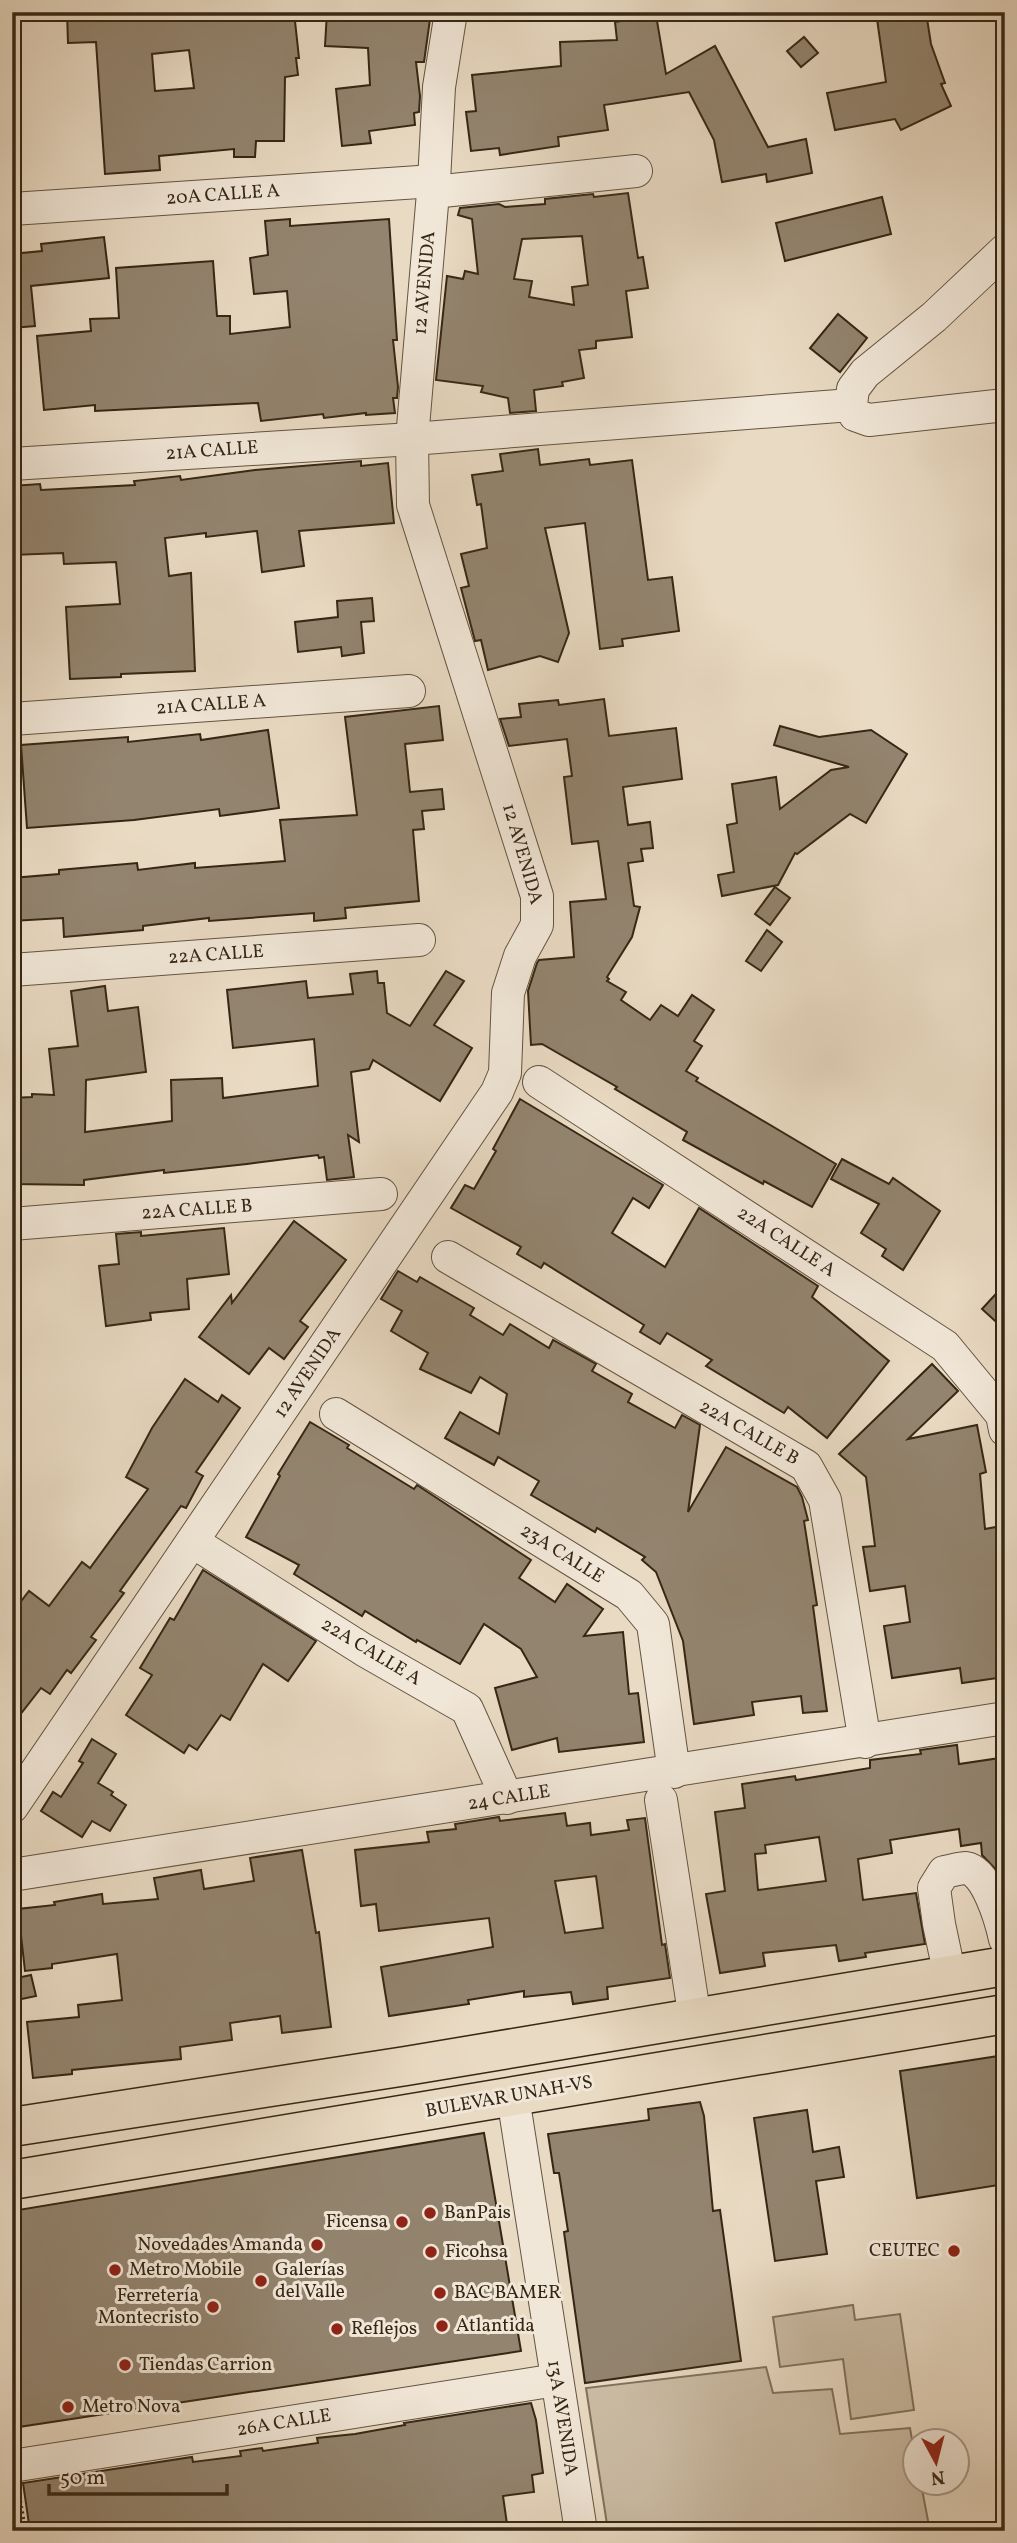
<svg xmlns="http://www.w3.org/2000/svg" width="1017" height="2543" font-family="Vollkorn,serif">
  <rect width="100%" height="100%" fill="#e9dac3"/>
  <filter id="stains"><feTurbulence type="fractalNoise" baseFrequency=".00286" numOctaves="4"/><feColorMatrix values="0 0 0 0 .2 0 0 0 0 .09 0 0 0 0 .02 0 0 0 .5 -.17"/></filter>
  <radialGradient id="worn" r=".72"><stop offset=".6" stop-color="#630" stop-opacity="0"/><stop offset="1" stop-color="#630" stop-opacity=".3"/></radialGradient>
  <g fill="#cbbca5" stroke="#80725d" stroke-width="2">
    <path d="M853 2305 855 2320 900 2314 914 2410 851 2419 843 2359 780 2367 773 2317Z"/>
    <path d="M766 2367 773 2393 832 2389 840 2434 910 2428 915 2457 916 2484H921L930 2531H608L586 2388Z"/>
  </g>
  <g fill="#93846f" stroke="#362715" stroke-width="2" fill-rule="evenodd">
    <path d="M67 12H294L299 58H296L298 75 285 77 284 141H256L255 157H234V149L159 156 160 170 105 174 96 42 68 43ZM189 50 194 88 155 91 152 54Z"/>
    <path d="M327 12H431L424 62H416L420 96 419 112 414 113 415 125 369 131 371 143 342 146 336 89 370 85 368 48 325 46Z"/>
    <path d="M876 12H926L931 44 945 83 941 84 951 106 901 130 895 119 835 130 827 93 886 82Z"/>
    <path d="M656 15 666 74 715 46 768 147 806 139 812 173 767 182 766 174 722 182 714 140 689 92 604 105 608 130 558 137 559 146 500 155 499 148 471 151 466 112 476 111 472 75 561 66 560 42 617 40 615 22Z"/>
    <path d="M804 37 818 53 801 67 787 51Z"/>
    <path d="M628 193 638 258 643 257 648 288 626 291 632 337 596 341V348L579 350 584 378 562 382 563 386 534 390 536 411 510 413 508 398 481 392 483 386 436 380 447 276 463 279 465 271 478 274 472 219 458 215 460 208 499 204 505 207 545 204V199L593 194 594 197ZM582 236 588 285 572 287 574 305 529 297 532 281 514 279 522 239Z"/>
    <path d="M882 197 891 234 785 261 776 223Z"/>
    <path d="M290 219V226L389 219 397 340H393L398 387 397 398H393L395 413 366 415V413L324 418 323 414 261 421 258 403 95 411V405L44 410 37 336 91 331 90 319 119 318 116 268 213 261 217 316H230V334L290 327 287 291 254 294 250 258 268 255 265 221Z"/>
    <path d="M104 237 109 278 31 286 35 326 12 328V254L42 251 41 244Z"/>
    <path d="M838 314 867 338 840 372 810 348Z"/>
    <path d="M538 449 540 465 589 459 590 465 632 460 648 580 672 577 679 631 622 639 623 646 600 649 585 523 545 528 569 633 558 662 540 656 488 670 481 640 475 641 461 588 469 586 461 554 487 548 481 504 477 505 472 475 503 471 500 454Z"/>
    <path d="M361 461V466L388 463 394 523 299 531 304 566 262 572 257 531 206 537V533L165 538 169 576 191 573 195 671 121 674V677L70 679 66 607 120 604 116 562 64 564 63 553 12 555V486L40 484 41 490 135 485 134 481 180 476 181 480 255 470Z"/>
    <path d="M372 598 374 621 361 622 364 653 342 656 341 647 298 652 295 622 338 617 337 601Z"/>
    <path d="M604 699 609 736 676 728 682 779 623 787 628 825 650 822 653 848 641 849 643 861 628 863 634 906 640 907 632 937 607 977 609 979 607 981 626 992 621 1000 650 1020 661 1005 678 1016 692 995 714 1010 694 1041 702 1046 686 1071 698 1078 696 1081 836 1164 812 1207 764 1181 763 1184 683 1140 687 1132 615 1089 617 1087 542 1044 531 1045 528 991 537 963 539 960 574 957 570 902 606 899 598 841 572 844 564 777 572 776 567 739 509 746 500 719 521 717 519 704 558 700 559 705Z"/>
    <path d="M439 706 443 740 405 744 410 792 442 789 444 809 422 811 424 829 413 830 419 901 345 908 346 918 314 921V913L209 921V918L143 926V930L64 937 63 918 12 921V878L59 874V870L137 863 138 870 195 863V868L285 861 280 820 357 815 345 717Z"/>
    <path d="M780 726 819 737 871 730 907 754 866 823 850 814 797 854 795 853 778 885 722 896 718 875 734 872 727 825 737 823 732 784 776 777 780 809 831 770 849 767 774 745Z"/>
    <path d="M268 730 279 808 220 816 219 809 134 820 27 828 21 745 128 737V742L200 734 201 740Z"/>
    <path d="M775 887 790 898 770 925 755 914Z"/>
    <path d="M767 930 782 942 761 971 746 961Z"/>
    <path d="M377 971 378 983H384L387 1013 410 1026 446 971 464 981 434 1025 472 1048 440 1101 373 1060 369 1069 351 1072 359 1142 348 1135 354 1177 327 1180 324 1157 319 1158 318 1155 247 1164 164 1173V1170L84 1180V1185L12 1184V1098L32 1097V1094L54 1095 49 1049 78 1046 71 991 105 986 108 1011 138 1007 146 1072 86 1080 85 1132 172 1121 171 1080 222 1078 223 1098 318 1086 314 1039 233 1048 227 990 306 981 308 998 353 994 350 974Z"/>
    <path d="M520 1099 663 1185 649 1208 633 1198 612 1233 665 1267 699 1208 818 1286 812 1297 889 1361 827 1438 788 1407 784 1413 706 1366 712 1360 667 1333 660 1344 640 1332 644 1325 544 1263 541 1268 517 1254 521 1247 451 1208 465 1185 474 1189 496 1151 493 1149Z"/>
    <path d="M842 1159 889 1184 893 1178 940 1211 903 1270 882 1256 886 1249 861 1233 879 1204 831 1179Z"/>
    <path d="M294 1221 346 1260 300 1321 308 1327 284 1359 269 1348 249 1374 199 1337 231 1295 232 1303Z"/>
    <path d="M224 1228 229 1274 187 1279 189 1309 150 1313 151 1320 106 1326 99 1266 119 1264 116 1234 141 1232V1236Z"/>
    <path d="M398 1271 417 1282 420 1277 474 1308 470 1315 503 1335 510 1324 549 1348 553 1340 596 1364 592 1371 632 1394 628 1402 675 1428 682 1415 700 1425 688 1512 726 1447 797 1487 802 1497 808 1520 804 1521 817 1605 813 1606 827 1711 803 1713 801 1696 752 1702 754 1715 694 1724 683 1641 656 1572 642 1560 645 1557 597 1528 595 1532 531 1495 539 1481 498 1457 494 1465 445 1438 460 1412 499 1434 507 1394 480 1377 471 1393 420 1369 428 1353 391 1331 402 1311 381 1299Z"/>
    <path d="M1005 1284V1330L982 1309Z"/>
    <path d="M932 1364 958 1391 908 1439 977 1425 986 1472 980 1474 985 1529 996 1527 1003 1573H1005V1677L962 1683 960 1668 892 1678 884 1626 910 1622 905 1586 870 1591 863 1547 875 1546 866 1477 839 1454Z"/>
    <path d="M185 1379 218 1402 222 1395 240 1408 196 1472 203 1476 186 1508 181 1506 120 1591 124 1593 91 1637 96 1640 71 1673 67 1670 50 1694 41 1688 12 1725V1613L29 1591 49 1606 82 1562 90 1568 148 1489 126 1477 152 1428Z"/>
    <path d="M310 1422 349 1445 347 1448 414 1489 417 1485 531 1560 519 1578 555 1602 567 1584 603 1609 584 1636 623 1632 629 1694 638 1693 644 1742 559 1752 557 1738 512 1750 495 1688 537 1677 521 1649 484 1624 460 1664 417 1640 416 1642 365 1611 362 1616 294 1574 299 1565 246 1537 280 1476 278 1474Z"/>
    <path d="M203 1570 316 1641 288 1681 263 1664 230 1720 221 1715 197 1750 189 1745 184 1753 126 1715 152 1675 140 1668 170 1618 174 1620Z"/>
    <path d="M92 1739 116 1754 98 1783 113 1792 111 1795 126 1805 110 1831 92 1821 82 1837 41 1811 53 1792 61 1797 83 1763 79 1761Z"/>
    <path d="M957 1745 959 1764 1000 1758 1005 1790V1810L999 1811 1005 1847V1874H1000L982 1855 981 1843 961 1846 959 1829 890 1840 892 1853 858 1859 863 1900 916 1893 925 1944 865 1953 866 1957 839 1961 836 1945 763 1953 765 1966 720 1973 706 1894 725 1891 715 1812 745 1808 742 1784 795 1776 796 1780 870 1768V1760L921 1754 920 1750ZM819 1837 826 1881 758 1890 755 1854 766 1853 765 1845Z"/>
    <path d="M565 1813 567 1826 590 1823 591 1835 629 1830 627 1820 645 1818 662 1945 665 1944 670 1978 607 1987 608 1999 573 2004 571 1992 524 1997V1991L468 2000 469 2004 389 2016 381 1967 493 1947 489 1918 379 1931 376 1904 361 1906 355 1850 429 1842 427 1832 456 1829 455 1824 499 1817 500 1821ZM596 1876 603 1928 565 1933 555 1881Z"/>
    <path d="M302 1850 316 1933 319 1932 331 2027 282 2033 280 2016 230 2023 232 2040 180 2047 181 2059 72 2070V2074L33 2078 27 2022 79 2017 78 2005 122 2000 117 1954 52 1964V1968L25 1971 18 1909 55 1905 54 1902 102 1894 103 1904 158 1899 154 1878 201 1870 204 1889 254 1881 250 1858Z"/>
    <path d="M31 1975 36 1996 12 2001V1979Z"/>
    <path d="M1005 2055V2184L917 2198 900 2071Z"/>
    <path d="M700 2102 704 2116 713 2211 720 2210 741 2361 585 2383 564 2232 568 2231 559 2173H554L548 2134 649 2120 648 2109Z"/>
    <path d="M807 2110 813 2152 839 2147 844 2177 816 2181 827 2254 775 2261 754 2118Z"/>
    <path d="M484 2133 521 2351 12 2428V2211Z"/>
    <path d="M531 2403 536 2420 543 2473 532 2475 534 2492 503 2496 508 2531H321V2525L277 2531H235V2528L213 2531H30L23 2483 192 2457 193 2462 241 2456 240 2451 262 2448 263 2451 318 2443 317 2438 355 2434 405 2425 404 2423Z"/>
  </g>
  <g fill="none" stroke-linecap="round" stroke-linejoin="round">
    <defs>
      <g id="minor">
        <path d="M433 192 636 171"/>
        <path d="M12 209 434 181"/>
        <path d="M1005 250 934 317 865 373 853 389 851 405 855 415 869 420 1005 405"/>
        <path d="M12 464 412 439 851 405"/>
        <path d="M12 719 409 691"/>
        <path d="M12 970 419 940"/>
        <path d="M539 1082 945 1346 1002 1415 1005 1430"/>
        <path d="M12 1224 381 1194"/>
        <path d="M448 1257 806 1466 825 1500 865 1742"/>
        <path d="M336 1414 629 1595 653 1624 674 1772"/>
        <path d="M193 1542 364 1650 467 1709 507 1798"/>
        <path d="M661 1800 695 2019"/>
        <path d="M12 1807 497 1092 505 1073 508 993 520 956 537 925V896L413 505 412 439 434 181 439 87 451 12"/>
        <path d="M12 1875 1005 1718"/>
        <path d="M950 1976 939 1924 934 1888 944 1872C951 1871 959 1868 966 1868 987 1871 1001 1921 1005 1939"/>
        <path d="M513 2097 581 2531"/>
        <path d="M12 2466 556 2380"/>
      </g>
      <g id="major">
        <path d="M12 2127 406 2066 1005 1966"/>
        <path d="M12 2180 1005 2014"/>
      </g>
    </defs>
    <use href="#minor" stroke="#635440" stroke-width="34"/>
    <use href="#major" stroke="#362715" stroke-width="41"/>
    <path stroke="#362715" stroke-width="4.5" stroke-dasharray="2 3.5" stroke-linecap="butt" d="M18 2490 25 2531"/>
    <use href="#minor" stroke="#f1e7d8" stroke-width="32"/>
    <use href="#major" stroke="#e9dac3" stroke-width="38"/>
  </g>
  <g fill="#8f2418" stroke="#f1e7d8" stroke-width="2.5">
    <circle cx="430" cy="2213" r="7"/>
    <circle cx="402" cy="2222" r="7"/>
    <circle cx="317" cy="2245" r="7"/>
    <circle cx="954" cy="2251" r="7"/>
    <circle cx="431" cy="2252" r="7"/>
    <circle cx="115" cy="2270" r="7"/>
    <circle cx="261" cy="2281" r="7"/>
    <circle cx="440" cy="2293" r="7"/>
    <circle cx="213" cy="2307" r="7"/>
    <circle cx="442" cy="2326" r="7"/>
    <circle cx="337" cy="2329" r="7"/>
    <circle cx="125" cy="2365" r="7"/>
    <circle cx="68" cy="2407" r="7"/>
  </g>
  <g text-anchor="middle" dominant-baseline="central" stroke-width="6" stroke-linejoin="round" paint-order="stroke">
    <g font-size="19" fill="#362715" stroke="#f1e7d8">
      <text transform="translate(223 195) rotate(-4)">20A CALLE A</text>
      <text transform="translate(425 283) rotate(-85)">12 AVENIDA</text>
      <text transform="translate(212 451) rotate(-4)">21A CALLE</text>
      <text transform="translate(211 705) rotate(-4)">21A CALLE A</text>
      <text transform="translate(522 854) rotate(74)">12 AVENIDA</text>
      <text transform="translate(216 955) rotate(-4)">22A CALLE</text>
      <text transform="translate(197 1210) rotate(-4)">22A CALLE B</text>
      <text transform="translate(786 1242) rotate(33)">22A CALLE A</text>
      <text transform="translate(308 1373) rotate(-56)">12 AVENIDA</text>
      <text transform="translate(749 1433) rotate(30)">22A CALLE B</text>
      <text transform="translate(562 1554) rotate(32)">23A CALLE</text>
      <text transform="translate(371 1652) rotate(31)">22A CALLE A</text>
      <text transform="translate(509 1798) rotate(-9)">24 CALLE</text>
      <text transform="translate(509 2097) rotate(-10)">BULEVAR UNAH-VS</text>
      <text transform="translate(562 2418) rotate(81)">13A AVENIDA</text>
      <text transform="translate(284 2423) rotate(-9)">26A CALLE</text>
    </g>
    <g font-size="19" fill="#362715" stroke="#f1e7d8" text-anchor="start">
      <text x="444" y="2213">BanPais</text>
      <text x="388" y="2222" text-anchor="end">Ficensa</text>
      <text x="303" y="2245" text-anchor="end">Novedades Amanda</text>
      <text x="940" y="2251" text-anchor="end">CEUTEC</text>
      <text x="445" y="2252">Ficohsa</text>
      <text x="129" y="2270">Metro Mobile</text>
      <text x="275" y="2270">Galerías<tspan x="275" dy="22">del Valle</tspan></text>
      <text x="454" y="2293">BAC BAMER</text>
      <text x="199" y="2296" text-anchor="end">Ferretería<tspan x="199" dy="22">Montecristo</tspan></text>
      <text x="456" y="2326">Atlantida</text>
      <text x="351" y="2329">Reflejos</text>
      <text x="139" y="2365">Tiendas Carrion</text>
      <text x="82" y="2407">Metro Nova</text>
    </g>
  </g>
  <rect width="1017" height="2543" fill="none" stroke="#e9dac3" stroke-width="42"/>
  <rect x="14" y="14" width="989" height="2515" fill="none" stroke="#362715" stroke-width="3.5"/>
  <rect x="21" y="21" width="975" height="2501" fill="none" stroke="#362715" stroke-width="2"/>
  <g transform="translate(936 2462) rotate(173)"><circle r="33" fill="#f1e7d8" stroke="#a69a8a" stroke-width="2"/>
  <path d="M0-5L12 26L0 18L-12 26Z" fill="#8f2418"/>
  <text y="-10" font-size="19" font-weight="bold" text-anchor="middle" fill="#362715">N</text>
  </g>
  <path d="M49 2484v10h178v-10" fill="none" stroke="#362715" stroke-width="3.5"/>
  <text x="60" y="2484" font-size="21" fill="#362715" stroke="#f1e7d8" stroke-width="5" paint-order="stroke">50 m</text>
  <rect width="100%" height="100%" filter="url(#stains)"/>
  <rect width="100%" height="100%" fill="url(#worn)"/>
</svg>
